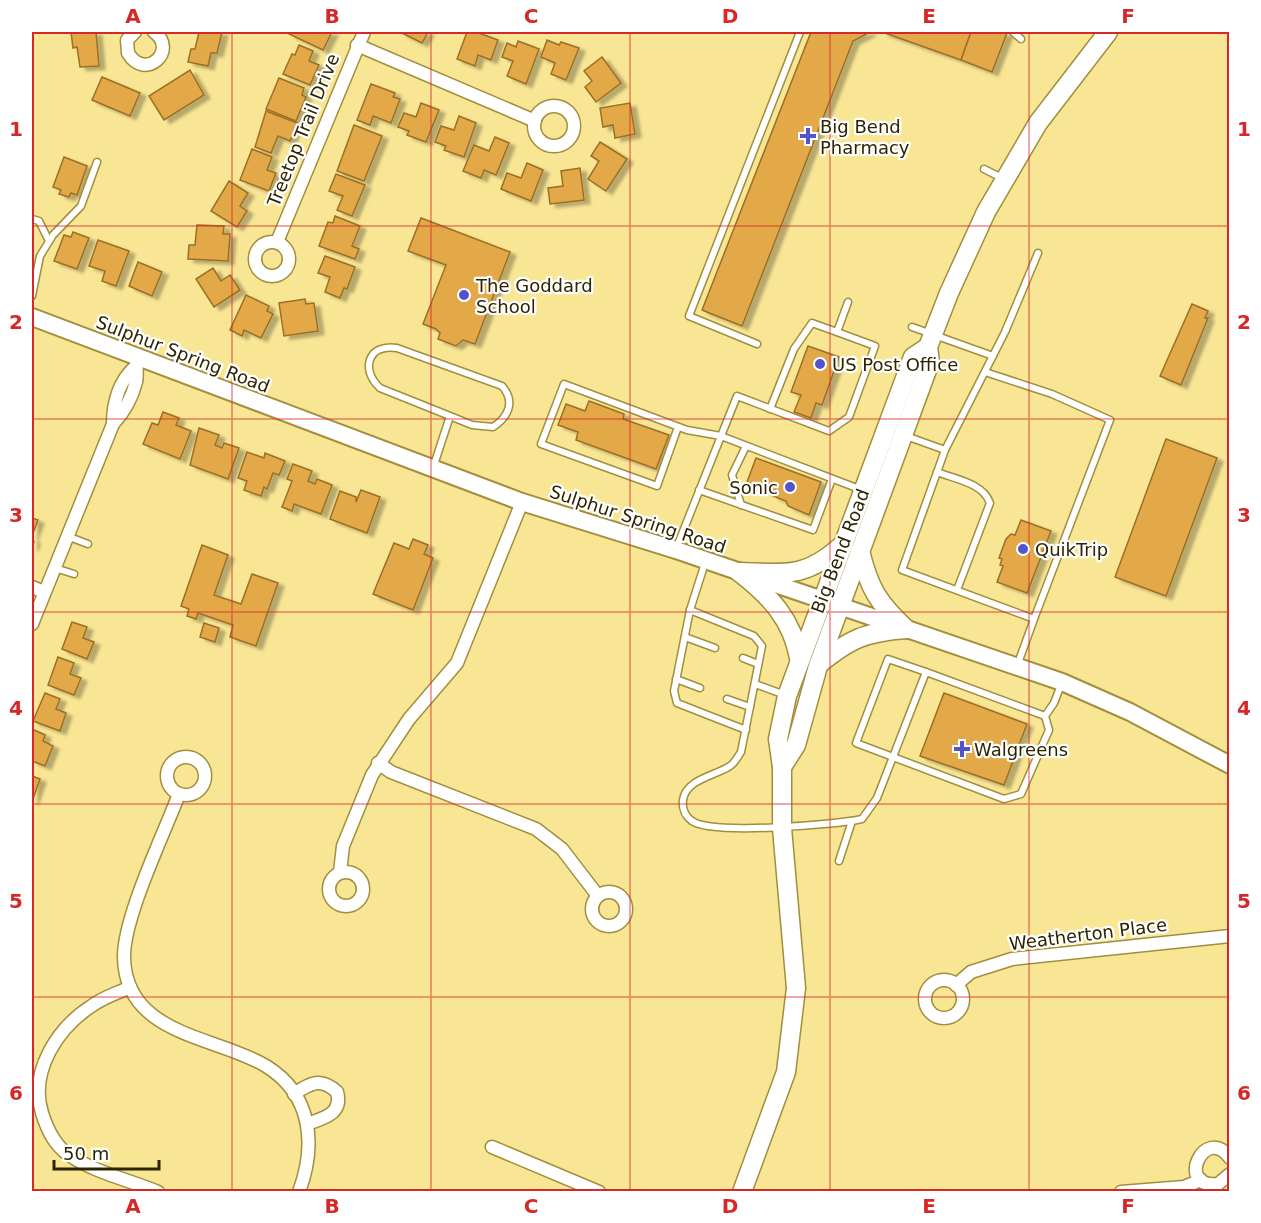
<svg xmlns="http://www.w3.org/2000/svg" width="1261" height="1223" font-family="'DejaVu Sans',sans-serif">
  <defs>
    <filter id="shadow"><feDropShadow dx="6" dy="3.5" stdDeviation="1.5" flood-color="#0004"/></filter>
  </defs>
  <rect width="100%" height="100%" fill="#f9e694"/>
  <g fill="#e3a94a" stroke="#9b6f24" stroke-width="1.5" filter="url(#shadow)">
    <path d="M71 32H96L99 66 80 67 77 47 73 48Z"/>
    <path d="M199 32H222L217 53H211L208 66 188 62 191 49H195Z"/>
    <path d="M290 32H332L323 50 289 34Z"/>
    <path d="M400 32H428L422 43Z"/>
    <path d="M467 32H476L498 40 491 60 478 55 475 66 457 59Z"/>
    <path d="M811 32H870L853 41 742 326 702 310Z"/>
    <path d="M882 32H971L961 60Z"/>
    <path d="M971 32 1007 33 992 72 961 60Z"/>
    <path d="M547 40 559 45 561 42 579 48 566 80 551 74 555 63 541 57Z"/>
    <path d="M518 41 539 49 526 84 507 76 513 61 502 57 507 43 516 47Z"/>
    <path d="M299 45 313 51 309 61 319 65 310 85 283 74 292 54 295 55Z"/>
    <path d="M602 57 621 83 596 102 585 87 592 81 584 71Z"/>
    <path d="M190 70 204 95 164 120 149 96Z"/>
    <path d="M102 77 140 93 130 116 92 100Z"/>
    <path d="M279 78 304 88 302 95 306 97 296 121 266 109Z"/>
    <path d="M371 84 395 93 393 97 400 99 391 123 373 116 370 125 357 120Z"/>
    <path d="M421 103 439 110 426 142 407 135 409 131 398 127 404 113 416 117Z"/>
    <path d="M630 103 635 134 615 138 613 125 603 127 600 108Z"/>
    <path d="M266 111 297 123 290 141 278 136 271 153 255 147Z"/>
    <path d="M459 116 476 123 464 157 444 150 446 146 435 142 441 126 454 130Z"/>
    <path d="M354 125 382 136 364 181 337 171Z"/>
    <path d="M495 137 509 143 496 175 484 170 481 178 463 171 474 145 489 151Z"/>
    <path d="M600 142 627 159 606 191 588 179 599 161 591 156Z"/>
    <path d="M252 149 272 157 267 170 276 173 269 191 240 180Z"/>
    <path d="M64 157 87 166 77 195 71 193 69 197 59 194 61 190 53 187Z"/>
    <path d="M527 163 543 170 531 201 501 189 507 173 521 178Z"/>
    <path d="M580 168 584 200 550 204 548 188 563 186 561 171Z"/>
    <path d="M336 174 365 185 352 216 337 210 343 196 329 191Z"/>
    <path d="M229 181 248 193 240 206 247 211 237 227 211 211Z"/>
    <path d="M335 216 360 226 352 246 359 249 355 259 319 246 328 222 333 223Z"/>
    <path d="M421 218 510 252 475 344 463 340 456 346 438 339 440 333 436 329 423 324 446 265 408 251Z"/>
    <path d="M197 225 224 226 223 234H230L228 261 188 259 189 245H195Z"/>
    <path d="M73 232 89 238 77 269 54 261 64 235 71 237Z"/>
    <path d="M98 240 129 251 116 286 102 281 105 271 89 266Z"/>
    <path d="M325 256 355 267 347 289 344 288 340 298 325 292 330 277 318 273Z"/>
    <path d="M138 262 162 272 152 296 129 286Z"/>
    <path d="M213 268 221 281 230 275 240 290 214 307 196 279Z"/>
    <path d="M246 295 269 306 267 311 273 314 261 338 244 330 242 336 230 330Z"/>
    <path d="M305 299 306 304 314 303 318 331 284 336 279 303Z"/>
    <path d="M1192 304 1208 311 1205 318H1208L1181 385 1160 376Z"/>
    <path d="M808 346 839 357 822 405 816 403 811 418 794 412 801 395 791 392Z"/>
    <path d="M589 401 624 414 623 419 669 435 656 469 576 440 578 432 558 425 566 404 585 411Z"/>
    <path d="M163 412 179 418 176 425 191 431 180 459 143 444 152 423 158 425Z"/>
    <path d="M199 428 219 435 215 445 222 448 224 443 239 448 228 479 190 465Z"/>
    <path d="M1166 439 1217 458 1166 596 1115 577Z"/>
    <path d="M247 452 264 458 265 453 285 461 279 475 273 473 267 489 264 487 261 496 244 490 247 481 238 478Z"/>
    <path d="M756 458 821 482 809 515 788 506 786 501 773 496 774 492 747 482Z"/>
    <path d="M293 464 312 471 308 481 315 484 317 479 332 485 321 514 294 504 292 511 282 507 292 481 287 479Z"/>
    <path d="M361 490 380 497 367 533 330 519 340 491 356 497V502Z"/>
    <path d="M32 518 38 520 32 536 34 542 32 548Z"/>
    <path d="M1021 520 1051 531 1027 593 997 582 1003 566 1000 565 1002 559 999 558 1006 539 1011 534 1015 535Z"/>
    <path d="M413 539 428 545 424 554 433 558 413 610 373 594 394 543 409 549Z"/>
    <path d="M202 545 228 555 214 595 241 604 252 574 278 583 256 646 230 637 233 625 198 613 196 619 187 616 189 609 181 606Z"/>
    <path d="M72 622 87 627 83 638 94 642 87 659 62 649Z"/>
    <path d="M204 623 219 628 215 642 200 637Z"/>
    <path d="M58 657 74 663 70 674 81 678 74 695 48 685Z"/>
    <path d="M45 693 60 699 56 709 66 713 60 731 33 721Z"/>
    <path d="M944 693 1027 724 1004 785 920 756Z"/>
    <path d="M32 729 45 735 43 741 53 746 45 766 32 761Z"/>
    <path d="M32 776 40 779 32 802Z"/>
  </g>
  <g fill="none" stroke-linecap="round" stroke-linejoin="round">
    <defs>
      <g id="lane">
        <path d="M1013 32 1021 39"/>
        <path d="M984 169 1002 178"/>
        <path d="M32 219 39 221 49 241"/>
        <path d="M32 296 40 256 53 235 81 206 97 162"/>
        <path d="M912 327 993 356"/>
        <path d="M757 344 689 316 800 32"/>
        <path d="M985 372 1052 394 1110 420 1034 619"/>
        <path d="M770 409 794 349 812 323 837 332 848 302"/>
        <path d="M678 427 657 486 541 444 564 384 687 430 721 436 862 490"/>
        <path d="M906 436 945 450"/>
        <path d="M433 468 450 416 472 425 493 427C508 417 516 402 502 386L397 348C368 343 360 370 380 388L450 416"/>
        <path d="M937 472C955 479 983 483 990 503L957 590"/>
        <path d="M699 490 813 530 832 479"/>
        <path d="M741 505 732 475 746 446"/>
        <path d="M67 536 88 544"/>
        <path d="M676 549 737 396 829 431 849 417 875 346 837 332"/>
        <path d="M705 563 690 610 674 691 677 703 746 730"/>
        <path d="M55 568 74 574"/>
        <path d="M690 610 754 636 762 646 741 752C738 756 735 763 730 766 715 776 686 779 683 800 682 808 685 816 692 821 711 835 835 825 862 819L877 798 926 672 1045 716 1054 703 1061 685"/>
        <path d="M685 637 715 648"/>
        <path d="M743 658 758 664"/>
        <path d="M1017 666 1034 619 902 570 945 450 1005 332 1038 253"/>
        <path d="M926 672 888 659 856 743 1004 799 1021 794 1049 730 1045 716"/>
        <path d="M676 679 700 688"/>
        <path d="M755 684 785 695"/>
        <path d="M727 699 750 707"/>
        <path d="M839 861 852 821"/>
      </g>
      <g id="street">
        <path d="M135 32 127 40 128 53C145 82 179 50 154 32"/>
        <path d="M357 45 535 121"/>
        <circle cx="554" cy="126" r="20"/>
        <circle cx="272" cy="259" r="17"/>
        <path d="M277 242 364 32"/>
        <path d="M113 424C113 403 119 381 135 367"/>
        <path d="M32 587 44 592"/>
        <path d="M32 624 113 424C124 412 132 398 136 382 138 374 135 367 138 358"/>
        <circle cx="186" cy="776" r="19"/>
        <path d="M378 763 391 772 536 829 562 849 598 896"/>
        <path d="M179 794C164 834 123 918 124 958 126 1036 217 1036 266 1066 313 1095 316 1146 299 1192"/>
        <circle cx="346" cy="889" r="17"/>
        <path d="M340 872 343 846 372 775 409 719 457 663 522 502"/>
        <circle cx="609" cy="909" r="17"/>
        <circle cx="944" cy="999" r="19"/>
        <path d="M956 985 971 972 1012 959 1230 936"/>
        <path d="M130 987C118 993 104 997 93 1005 58 1027 29 1071 42 1113 47 1129 54 1145 69 1155 94 1172 129 1180 158 1192"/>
        <path d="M294 1094C310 1083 321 1077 337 1092 343 1113 325 1118 307 1124"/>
        <path d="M492 1147 599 1192"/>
        <path d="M1230 1158C1205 1123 1174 1189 1218 1184L1230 1174"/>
        <path d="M1121 1192 1184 1187 1201 1180"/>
      </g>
      <path id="secondary" d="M32 317 522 502 676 550 1062 682 1130 712 1230 765"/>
      <g id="primary">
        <path d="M860 551C869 588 878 603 906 629"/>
        <path d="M739 572C784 573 804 579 840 547"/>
        <path d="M739 572C770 596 792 619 799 658"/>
        <path d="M819 664C850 639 865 632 906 629"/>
        <path d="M782 767 796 745 818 666 930 362 928 347 949 293 986 212 1038 123 1108 32"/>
        <path d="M742 1192 786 1072 796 988 782 828V767L778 739 787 696 913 357 928 347"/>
      </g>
    </defs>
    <use href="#lane" stroke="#a18f3d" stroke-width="9"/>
    <use href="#street" stroke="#a18f3d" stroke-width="15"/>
    <use href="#secondary" stroke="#a18f3d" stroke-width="20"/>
    <use href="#primary" stroke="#a18f3d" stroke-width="21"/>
    <use href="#lane" stroke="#fff" stroke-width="6"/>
    <use href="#street" stroke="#fff" stroke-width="12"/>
    <use href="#secondary" stroke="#fff" stroke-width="16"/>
    <use href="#primary" stroke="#fff" stroke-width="18"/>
  </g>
  <path fill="none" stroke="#d62828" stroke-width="1.5" stroke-opacity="0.55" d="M232 32V1192M431 32V1192M630 32V1192M830 32V1192M1029 32V1192M32 226H1230M32 419H1230M32 612H1230M32 804H1230M32 997H1230"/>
  <g fill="#5154ca" stroke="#fff" stroke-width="2">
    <path d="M805 127h6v6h6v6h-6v6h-6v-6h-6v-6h6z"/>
    <circle cx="464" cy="295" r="6"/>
    <circle cx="820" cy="364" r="6"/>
    <circle cx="790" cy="487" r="6"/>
    <circle cx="1023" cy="549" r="6"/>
    <path d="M959 740h6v6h6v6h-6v6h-6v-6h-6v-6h6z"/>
  </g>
  <g text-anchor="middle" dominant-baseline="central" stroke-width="4.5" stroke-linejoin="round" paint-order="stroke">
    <g font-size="18" fill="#2d2502" stroke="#fff" text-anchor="start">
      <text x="820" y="126">Big Bend<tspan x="820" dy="21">Pharmacy</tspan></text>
      <text x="476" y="285">The Goddard<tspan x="476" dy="21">School</tspan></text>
      <text x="832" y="364">US Post Office</text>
      <text x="778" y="487" text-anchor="end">Sonic</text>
      <text x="1035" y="549">QuikTrip</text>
      <text x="974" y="749">Walgreens</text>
    </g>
    <g font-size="18" fill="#2d2502" stroke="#fff">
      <text transform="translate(303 130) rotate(-68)">Treetop Trail Drive</text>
      <text transform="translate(183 354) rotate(21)">Sulphur Spring Road</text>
      <text transform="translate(638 519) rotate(18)">Sulphur Spring Road</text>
      <text transform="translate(840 551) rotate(-69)">Big Bend Road</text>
      <text transform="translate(1088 934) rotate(-7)">Weatherton Place</text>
    </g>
  </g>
  <rect width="1261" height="1223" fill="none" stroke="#ffffff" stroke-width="66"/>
  <path d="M54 1160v9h105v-9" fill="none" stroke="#2d2502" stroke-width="3"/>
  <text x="63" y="1160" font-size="18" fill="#2d2502" stroke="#ffffff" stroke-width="4.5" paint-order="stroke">50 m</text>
  <rect x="33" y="33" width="1195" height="1157" fill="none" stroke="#d62828" stroke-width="2"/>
  <g font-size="20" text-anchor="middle" font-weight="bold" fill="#d62828">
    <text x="133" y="23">A</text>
    <text x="332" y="23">B</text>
    <text x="531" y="23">C</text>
    <text x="730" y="23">D</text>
    <text x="929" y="23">E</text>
    <text x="1128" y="23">F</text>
    <text x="16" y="136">1</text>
    <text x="1244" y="136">1</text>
    <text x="16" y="329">2</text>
    <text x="1244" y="329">2</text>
    <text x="16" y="522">3</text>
    <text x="1244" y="522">3</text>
    <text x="16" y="715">4</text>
    <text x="1244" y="715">4</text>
    <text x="16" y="908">5</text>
    <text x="1244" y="908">5</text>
    <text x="16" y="1100">6</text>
    <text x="1244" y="1100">6</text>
    <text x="133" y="1213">A</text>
    <text x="332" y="1213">B</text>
    <text x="531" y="1213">C</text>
    <text x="730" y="1213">D</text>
    <text x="929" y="1213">E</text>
    <text x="1128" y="1213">F</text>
  </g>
</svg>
